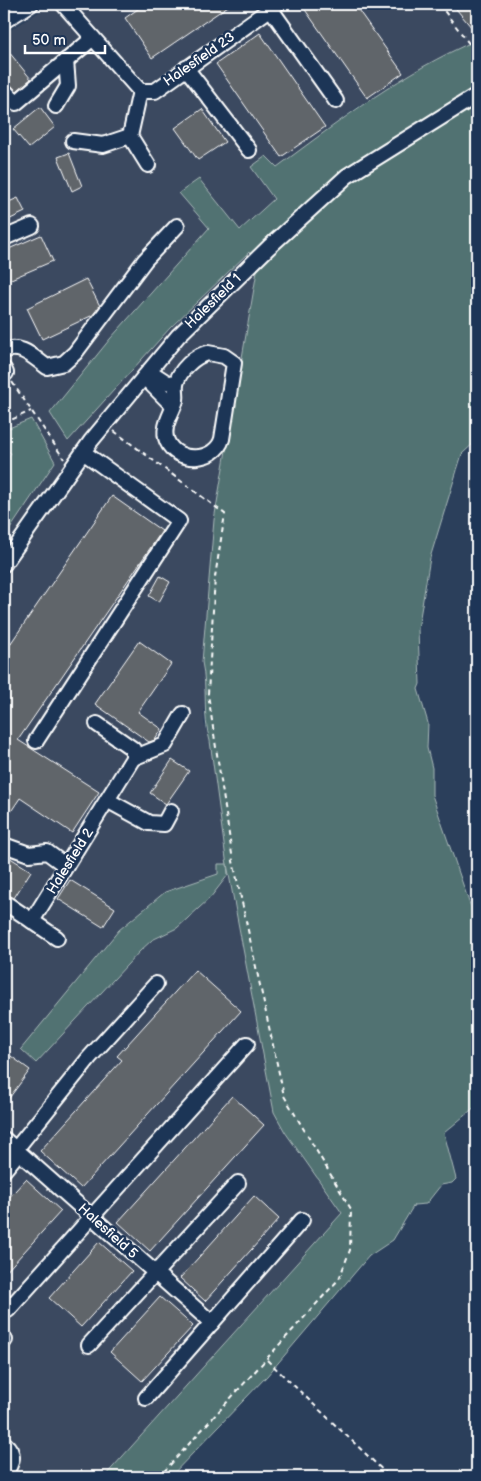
<svg xmlns="http://www.w3.org/2000/svg" width="481" height="1481" font-family="'Balsamiq Sans',sans-serif">
  <rect width="100%" height="100%" fill="#2b3f5b"/>
  <filter id="ink" filterUnits="userSpaceOnUse"><feTurbulence type="fractalNoise" baseFrequency=".02" numOctaves="2"/><feDisplacementMap in="SourceGraphic" scale="10" xChannelSelector="R" yChannelSelector="G"/><feConvolveMatrix kernelMatrix="1 2 1 2 8 2 1 2 1" color-interpolation-filters="sRGB"/></filter>
  <g filter="url(#ink)">
    <path fill="#3b4a60" d="M52 4H477V40L420 69 357 107 277 168 251 167 274 199 240 230 257 271 214 520 202 662 205 674 204 723 210 741 226 859 261 1044 285 1132 342 1213 104 1477H4V34Z"/>
    <g fill="#517272" stroke="#a8b8b8">
      <path d="M477 40V440L462 454 430 558 418 629 420 684 418 689 428 723 427 748 432 768V795L469 902 477 919V1105L444 1133 456 1179 452 1183 441 1185 426 1204 414 1205 393 1240 369 1256 267 1376 170 1477H104L342 1213 285 1132 274 1112 226 859 210 741C202 715 208 689 202 662L214 520 257 271 249 252 170 328 68 441 50 413 110 339 209 228 179 193 199 179 240 230 274 199 251 167 266 156 277 167C341 120 404 71 477 40Z"/>
      <path d="M31 419 55 462 4 538V465L11 453 4 449V430Z"/>
      <path d="M218 864H227L228 875 210 898 177 928 152 940 140 951 36 1063 21 1049 119 930 165 892 218 874Z"/>
    </g>
    <g fill="#61656b" stroke="#fff">
      <path d="M145 4H231L152 58 125 18Z"/>
      <path d="M301 4H354L403 73 367 98Z"/>
      <path d="M452 4H477V34Z"/>
      <path d="M260 33 325 127 281 157 216 64Z"/>
      <path d="M4 46 31 79 17 91 4 80Z"/>
      <path d="M40 107 55 127 29 148 13 129Z"/>
      <path d="M202 109 225 142 198 160 175 128Z"/>
      <path d="M69 153 82 186 72 191 58 157Z"/>
      <path d="M18 198 25 212 4 222V204Z"/>
      <path d="M41 235 53 261 4 282V251Z"/>
      <path d="M86 279 100 306 93 315 42 339 27 308Z"/>
      <path d="M112 496 162 531 18 740 99 792 72 833 20 798 4 822V653Z"/>
      <path d="M160 576 170 582 159 602 149 596Z"/>
      <path d="M139 641 171 664 138 712 162 729 155 740 149 742 95 704Z"/>
      <path d="M172 760 189 771 166 804 150 793Z"/>
      <path d="M4 854 31 871 14 898 4 892Z"/>
      <path d="M70 880 115 908 103 927 58 899Z"/>
      <path d="M195 970 241 1011 81 1188 40 1151 122 1060 117 1056Z"/>
      <path d="M4 1051 30 1070 4 1105Z"/>
      <path d="M232 1096 264 1125 150 1251 118 1222Z"/>
      <path d="M26 1179 61 1211 4 1274V1203Z"/>
      <path d="M254 1196 279 1219 205 1301 180 1278Z"/>
      <path d="M99 1242 132 1271 81 1327 49 1298Z"/>
      <path d="M160 1297 193 1326 142 1381 110 1352Z"/>
    </g>
    <g fill="none" stroke-linecap="round" stroke-linejoin="round">
      <defs>
        <g id="minor">
          <path d="M63 4 140 91H155L277 4"/>
          <path d="M270 8 336 101"/>
          <path d="M4 21 31 4"/>
          <path d="M186 68 249 150"/>
          <path d="M4 90 16 103 93 38"/>
          <path d="M140 91 130 136 148 165"/>
          <path d="M56 106 68 86 66 60"/>
          <path d="M73 141 103 145 130 136"/>
          <path d="M4 238 32 226"/>
          <path d="M4 351C21 343 34 358 47 367L64 363 75 353 145 260 177 226"/>
          <path d="M208 353 224 356 234 363 222 439C215 462 177 464 167 441 161 427 173 412 176 400 177 394 175 389 176 384 179 371 195 355 208 353Z"/>
          <path d="M4 369 6 373"/>
          <path d="M149 371 166 382 176 384"/>
          <path d="M144 377 173 406"/>
          <path d="M4 564 91 441 178 336 269 247 347 176 477 95"/>
          <path d="M97 724 133 749V758"/>
          <path d="M36 741 179 521 83 452"/>
          <path d="M133 758 165 745 183 714"/>
          <path d="M107 800 149 823 164 824 171 811"/>
          <path d="M4 845 29 854 47 852 66 866"/>
          <path d="M4 902 57 938"/>
          <path d="M32 921 133 758"/>
          <path d="M4 1139 212 1323"/>
          <path d="M16 1149 89 1058 156 984"/>
          <path d="M4 1170 19 1152"/>
          <path d="M8 1310 247 1044"/>
          <path d="M4 1339 5 1340"/>
          <path d="M89 1345 238 1183"/>
          <path d="M146 1398 302 1220"/>
          <path d="M4 1443C17 1454 12 1463 4 1476"/>
        </g>
      </defs>
      <use href="#minor" stroke="#fff" stroke-width="18"/>
      <g stroke="#fff" stroke-width="2" stroke-dasharray="5 4" stroke-linecap="butt">
        <path d="M439 4 477 54"/>
        <path d="M12 382 64 459"/>
        <path d="M4 423 31 411"/>
        <path d="M114 431 225 514 215 577 208 694 233 861 284 1096 351 1209 350 1250 339 1279 159 1477"/>
        <path d="M267 1360 390 1477"/>
      </g>
      <use href="#minor" stroke="#1d3557" stroke-width="14"/>
    </g>
  </g>
  <g text-anchor="middle" dominant-baseline="central" stroke-width="5" stroke-linejoin="round" paint-order="stroke">
    <g font-size="14" fill="#fff" stroke="#1d3557">
      <text transform="translate(199 59) rotate(-35)">Halesfield 23</text>
      <text transform="translate(213 301) rotate(-44)">Halesfield 1</text>
      <text transform="translate(70 861) rotate(-58)">Halesfield 2</text>
      <text transform="translate(108 1231) rotate(42)">Halesfield 5</text>
    </g>
  </g>
  <rect width="481" height="1481" fill="none" stroke="#1d3557" stroke-width="20"/>
  <rect x="10" y="10" width="461" height="1461" fill="none" stroke="#fff" stroke-width="2" filter="url(#ink)"/>
  <path d="M25 45v8h80v-8" fill="none" stroke="#ffffff" stroke-width="2.5"/>
  <text x="32" y="45" font-size="15" fill="#ffffff" stroke="#1d3557" stroke-width="4" paint-order="stroke">50 m</text>
</svg>
